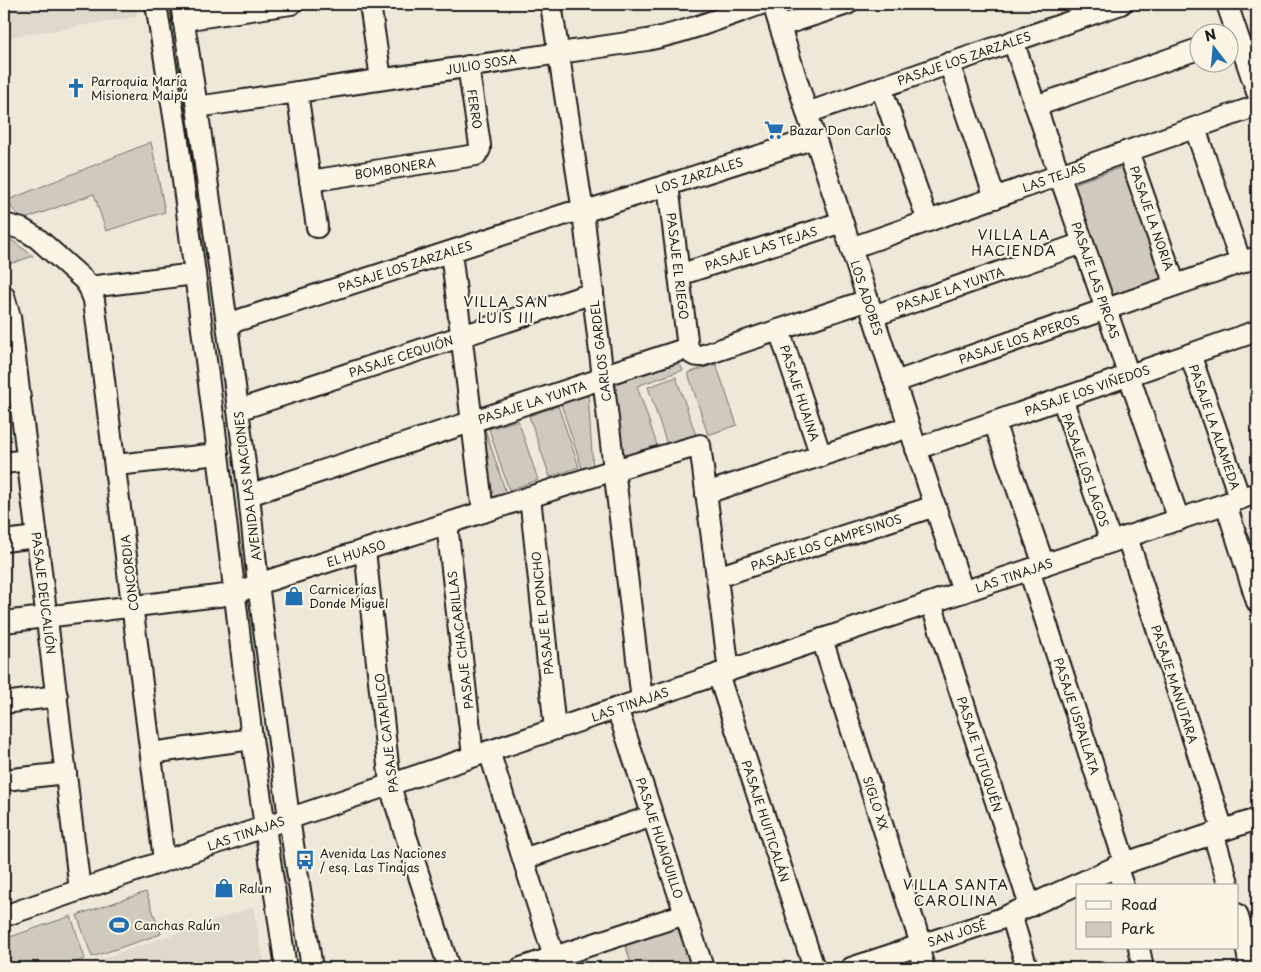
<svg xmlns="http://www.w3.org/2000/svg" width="1261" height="972" font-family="'Playpen Sans',sans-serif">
  <rect width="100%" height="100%" fill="#eee8d9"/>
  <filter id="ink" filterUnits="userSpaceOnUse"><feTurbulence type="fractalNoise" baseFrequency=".02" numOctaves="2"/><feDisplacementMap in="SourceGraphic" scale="10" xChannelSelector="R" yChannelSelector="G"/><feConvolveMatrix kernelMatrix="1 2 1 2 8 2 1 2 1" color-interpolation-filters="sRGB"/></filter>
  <g filter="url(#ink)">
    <g fill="#ded9cb">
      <path d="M4 4H135L137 17 4 38Z"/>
      <path d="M253 907 265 968H72L140 946Z"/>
    </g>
    <g fill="#cfcabd" stroke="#76736c">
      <path d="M151 142 165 212 106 231 94 194 22 220 6 201Z"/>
      <path d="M1122 167 1162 279 1107 299 1067 186Z"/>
      <path d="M4 239 13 241 33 256 4 266Z"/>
      <path d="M677 359 683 370 637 386 658 448 618 462 610 383Z"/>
      <path d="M716 364 737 425 708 435 688 373Z"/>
      <path d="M676 377 697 438 668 448 648 387Z"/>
      <path d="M588 395 593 468 583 471 561 404Z"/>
      <path d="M558 406 579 467 550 477 529 416Z"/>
      <path d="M518 420 538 480 509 490 489 429Z"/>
      <path d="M485 429 507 496 486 501 478 432Z"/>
      <path d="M146 892 161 934 92 957 77 915Z"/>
      <path d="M71 916 85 959 57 968H12L4 945V939Z"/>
      <path d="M682 923 697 968H632L625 943Z"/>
    </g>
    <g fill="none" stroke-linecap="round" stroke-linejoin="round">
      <defs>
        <g id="minor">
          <path d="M156 4 178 141 218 454 252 739 286 968"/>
          <path d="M181 4 197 107 227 324 249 495 258 584 289 818 312 968"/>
          <path d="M370 4 381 79"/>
          <path d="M551 4 583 212 642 700"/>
          <path d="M773 4 807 113 963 592"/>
          <path d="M1227 4 1257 92"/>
          <path d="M183 20 291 4"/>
          <path d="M780 26 847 4"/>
          <path d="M1013 41 1179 520"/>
          <path d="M949 63 995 198"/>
          <path d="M881 87 928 221"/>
          <path d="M297 92 317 227"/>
          <path d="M1036 106 1198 49"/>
          <path d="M197 107 647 40C687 32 724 17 761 4"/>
          <path d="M807 113 1121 4"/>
          <path d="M1195 128 1241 263"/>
          <path d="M1128 151 1175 285"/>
          <path d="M310 181 476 155 480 149V145L468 66"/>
          <path d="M668 185 688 348C690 354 694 356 701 356L868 300"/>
          <path d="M4 224 22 229 37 238 84 280 89 287 94 300 164 860"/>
          <path d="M851 248 1257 106"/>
          <path d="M451 252 483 512"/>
          <path d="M679 275 842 222"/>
          <path d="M89 287 195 274"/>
          <path d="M4 296 10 317 80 890"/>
          <path d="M873 316 1083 243"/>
          <path d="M227 324 569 213 583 212 815 138"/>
          <path d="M779 330 821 456"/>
          <path d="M1190 354 1240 499"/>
          <path d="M895 382 1257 257"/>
          <path d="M1062 398 1111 542"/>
          <path d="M238 410 593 293"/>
          <path d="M994 422 1044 565"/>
          <path d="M916 449 1257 331"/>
          <path d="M4 463 27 460"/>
          <path d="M116 465 218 454"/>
          <path d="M706 493 909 427"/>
          <path d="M249 495 592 382 611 373 688 348"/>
          <path d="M530 497 555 729"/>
          <path d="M1226 504 1257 602"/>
          <path d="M447 524 473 756"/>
          <path d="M1127 537 1223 830"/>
          <path d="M4 541 37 537"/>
          <path d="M365 550 390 784 394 799 449 968"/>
          <path d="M1029 570 1125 863"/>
          <path d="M717 577 935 506"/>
          <path d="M931 603 1030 906"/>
          <path d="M4 622 234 594 258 584 614 470 700 445 729 671"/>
          <path d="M822 639 918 935 921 957 924 968"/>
          <path d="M718 674 814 968"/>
          <path d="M4 703 57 696"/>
          <path d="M617 708 703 968"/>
          <path d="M489 751 554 957"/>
          <path d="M151 753 252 739"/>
          <path d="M4 780 66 773"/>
          <path d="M1213 833 1229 886"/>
          <path d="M523 859 653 816"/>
          <path d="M1116 866 1123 886"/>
          <path d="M1011 914 1027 968"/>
          <path d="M1237 914 1245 940 1250 968"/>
          <path d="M4 916 264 827 1257 493"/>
          <path d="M1139 948 1143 968"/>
          <path d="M521 968 685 914"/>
          <path d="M851 968 1000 919 1125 863 1257 819"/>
        </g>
      </defs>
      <use href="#minor" stroke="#1c1c1c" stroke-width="24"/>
      <use href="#minor" stroke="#fcf5e5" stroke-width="20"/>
    </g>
  </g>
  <defs>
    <symbol id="church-bare" viewBox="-9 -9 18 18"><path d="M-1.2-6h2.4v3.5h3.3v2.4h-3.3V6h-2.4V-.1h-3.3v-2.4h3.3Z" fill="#1f6fb2" stroke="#fcf5e5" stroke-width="2.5" paint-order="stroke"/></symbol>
    <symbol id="supermarket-bare" viewBox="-9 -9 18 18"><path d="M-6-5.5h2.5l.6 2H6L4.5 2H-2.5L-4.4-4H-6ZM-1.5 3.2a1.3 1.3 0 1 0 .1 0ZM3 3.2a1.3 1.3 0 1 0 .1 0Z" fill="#1f6fb2" stroke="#fcf5e5" stroke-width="2.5" paint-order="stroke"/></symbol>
    <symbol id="shop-bare" viewBox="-9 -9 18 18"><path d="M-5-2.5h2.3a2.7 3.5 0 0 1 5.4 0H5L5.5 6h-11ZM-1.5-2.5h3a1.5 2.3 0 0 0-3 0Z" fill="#1f6fb2" stroke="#fcf5e5" stroke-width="2.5" paint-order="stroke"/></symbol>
    <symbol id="bus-bare" viewBox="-9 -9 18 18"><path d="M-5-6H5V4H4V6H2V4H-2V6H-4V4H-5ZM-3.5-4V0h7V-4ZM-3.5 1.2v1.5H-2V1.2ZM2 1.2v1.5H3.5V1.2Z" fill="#1f6fb2" stroke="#fcf5e5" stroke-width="2.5" paint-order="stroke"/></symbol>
    <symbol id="stadium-bare" viewBox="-9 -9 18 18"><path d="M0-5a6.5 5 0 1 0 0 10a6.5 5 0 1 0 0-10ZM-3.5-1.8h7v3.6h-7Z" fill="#1f6fb2" stroke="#fcf5e5" stroke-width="2.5" paint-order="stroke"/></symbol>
  </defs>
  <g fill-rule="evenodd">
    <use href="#church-bare" x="62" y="74" width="28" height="28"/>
    <use href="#supermarket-bare" x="760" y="116" width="28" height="28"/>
    <use href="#shop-bare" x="280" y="582" width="28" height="28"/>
    <use href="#bus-bare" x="291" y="846" width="28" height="28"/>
    <use href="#shop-bare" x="210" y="874" width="28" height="28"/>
    <use href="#stadium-bare" x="105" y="911" width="28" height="28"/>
  </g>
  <g text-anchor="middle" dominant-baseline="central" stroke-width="4" stroke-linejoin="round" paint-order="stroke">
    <g font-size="12" fill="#1c1c1c" stroke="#fcf5e5">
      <text transform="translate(964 58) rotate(-19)">PASAJE LOS ZARZALES</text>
      <text transform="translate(481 64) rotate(-9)">JULIO SOSA</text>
      <text transform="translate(475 109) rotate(81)">FERRO</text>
      <text transform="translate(395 168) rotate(-9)">BOMBONERA</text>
      <text transform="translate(699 175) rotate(-18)">LOS ZARZALES</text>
      <text transform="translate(1054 177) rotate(-19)">LAS TEJAS</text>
      <text transform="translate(1152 218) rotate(71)">PASAJE LA NORIA</text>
      <text transform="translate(761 248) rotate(-18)">PASAJE LAS TEJAS</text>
      <text transform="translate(405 266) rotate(-18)">PASAJE LOS ZARZALES</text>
      <text transform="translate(678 266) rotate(83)">PASAJE EL RIEGO</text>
      <text transform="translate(1096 280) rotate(71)">PASAJE LAS PIRCAS</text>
      <text transform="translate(950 289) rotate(-19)">PASAJE LA YUNTA</text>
      <text transform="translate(867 298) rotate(72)">LOS ADOBES</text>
      <text transform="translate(1019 339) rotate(-19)">PASAJE LOS APEROS</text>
      <text transform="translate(600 351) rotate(-97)">CARLOS GARDEL</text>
      <text transform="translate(401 356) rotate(-18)">PASAJE CEQUIÓN</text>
      <text transform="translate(1087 390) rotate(-19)">PASAJE LOS VIÑEDOS</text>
      <text transform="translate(800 393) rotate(72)">PASAJE HUAINA</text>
      <text transform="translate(532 402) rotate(-18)">PASAJE LA YUNTA</text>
      <text transform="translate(1215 427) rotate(71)">PASAJE LA ALAMEDA</text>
      <text transform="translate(1086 470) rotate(71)">PASAJE LOS LAGOS</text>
      <text transform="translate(247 486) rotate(-97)">AVENIDA LAS NACIONES</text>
      <text transform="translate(826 542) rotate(-18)">PASAJE LOS CAMPESINOS</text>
      <text transform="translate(356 553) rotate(-18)">EL HUASO</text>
      <text transform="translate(129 573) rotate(-97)">CONCORDIA</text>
      <text transform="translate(1014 575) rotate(-19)">LAS TINAJAS</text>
      <text transform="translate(44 593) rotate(83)">PASAJE DEUCALIÓN</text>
      <text transform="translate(542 613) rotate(-96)">PASAJE EL PONCHO</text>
      <text transform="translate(460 640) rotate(-97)">PASAJE CHACARILLAS</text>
      <text transform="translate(1175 684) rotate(72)">PASAJE MANUTARA</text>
      <text transform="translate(630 704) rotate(-19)">LAS TINAJAS</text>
      <text transform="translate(1077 716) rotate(72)">PASAJE USPALLATA</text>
      <text transform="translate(386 733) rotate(-97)">PASAJE CATAPILCO</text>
      <text transform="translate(980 754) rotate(72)">PASAJE TUTUQUÉN</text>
      <text transform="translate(876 803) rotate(72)">SIGLO XX</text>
      <text transform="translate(766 821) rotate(72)">PASAJE HUITICALÁN</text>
      <text transform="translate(246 833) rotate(-19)">LAS TINAJAS</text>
      <text transform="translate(660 838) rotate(72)">PASAJE HUAIQUILLO</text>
      <text transform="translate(957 933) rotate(-18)">SAN JOSÉ</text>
    </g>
    <g font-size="12" fill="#1c1c1c" stroke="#fcf5e5" text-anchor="start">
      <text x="91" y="81">Parroquia María<tspan x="91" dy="14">Misionera Maipú</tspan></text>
      <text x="789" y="130">Bazar Don Carlos</text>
      <text x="309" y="589">Carnicerías<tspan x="309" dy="14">Donde Miguel</tspan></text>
      <text x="320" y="853">Avenida Las Naciones<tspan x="320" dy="14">/ esq. Las Tinajas</tspan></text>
      <text x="239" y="888">Ralun</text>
      <text x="134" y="925">Canchas Ralún</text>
    </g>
    <g font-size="14" letter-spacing="1" fill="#1c1c1c" stroke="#fcf5e5">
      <text x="1014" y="234">VILLA LA<tspan x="1014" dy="16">HACIENDA</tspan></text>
      <text x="506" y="301">VILLA SAN<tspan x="506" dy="16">LUIS III</tspan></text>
      <text x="956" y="884">VILLA SANTA<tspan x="956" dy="16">CAROLINA</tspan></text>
    </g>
  </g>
  <rect width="1261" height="972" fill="none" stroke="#fcf5e5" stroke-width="20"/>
  <rect x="10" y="10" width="1241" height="952" fill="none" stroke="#1c1c1c" stroke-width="2" filter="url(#ink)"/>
  <rect x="1076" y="884" width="162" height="65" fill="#fcf5e5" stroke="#a29e95"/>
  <rect x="1086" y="901" width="25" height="8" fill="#fcf5e5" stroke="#a29e95"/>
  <text x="1121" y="910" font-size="15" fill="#1c1c1c">Road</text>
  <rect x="1086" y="922" width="25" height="15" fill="#cfcabd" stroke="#a29e95"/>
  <text x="1121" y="934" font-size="15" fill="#1c1c1c">Park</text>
  <g transform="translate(1214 48) rotate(344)"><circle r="24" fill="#fcf5e5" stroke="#a29e95"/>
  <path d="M0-4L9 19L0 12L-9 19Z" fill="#1f6fb2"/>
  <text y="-8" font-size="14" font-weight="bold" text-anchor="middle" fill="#1c1c1c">N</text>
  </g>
</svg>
